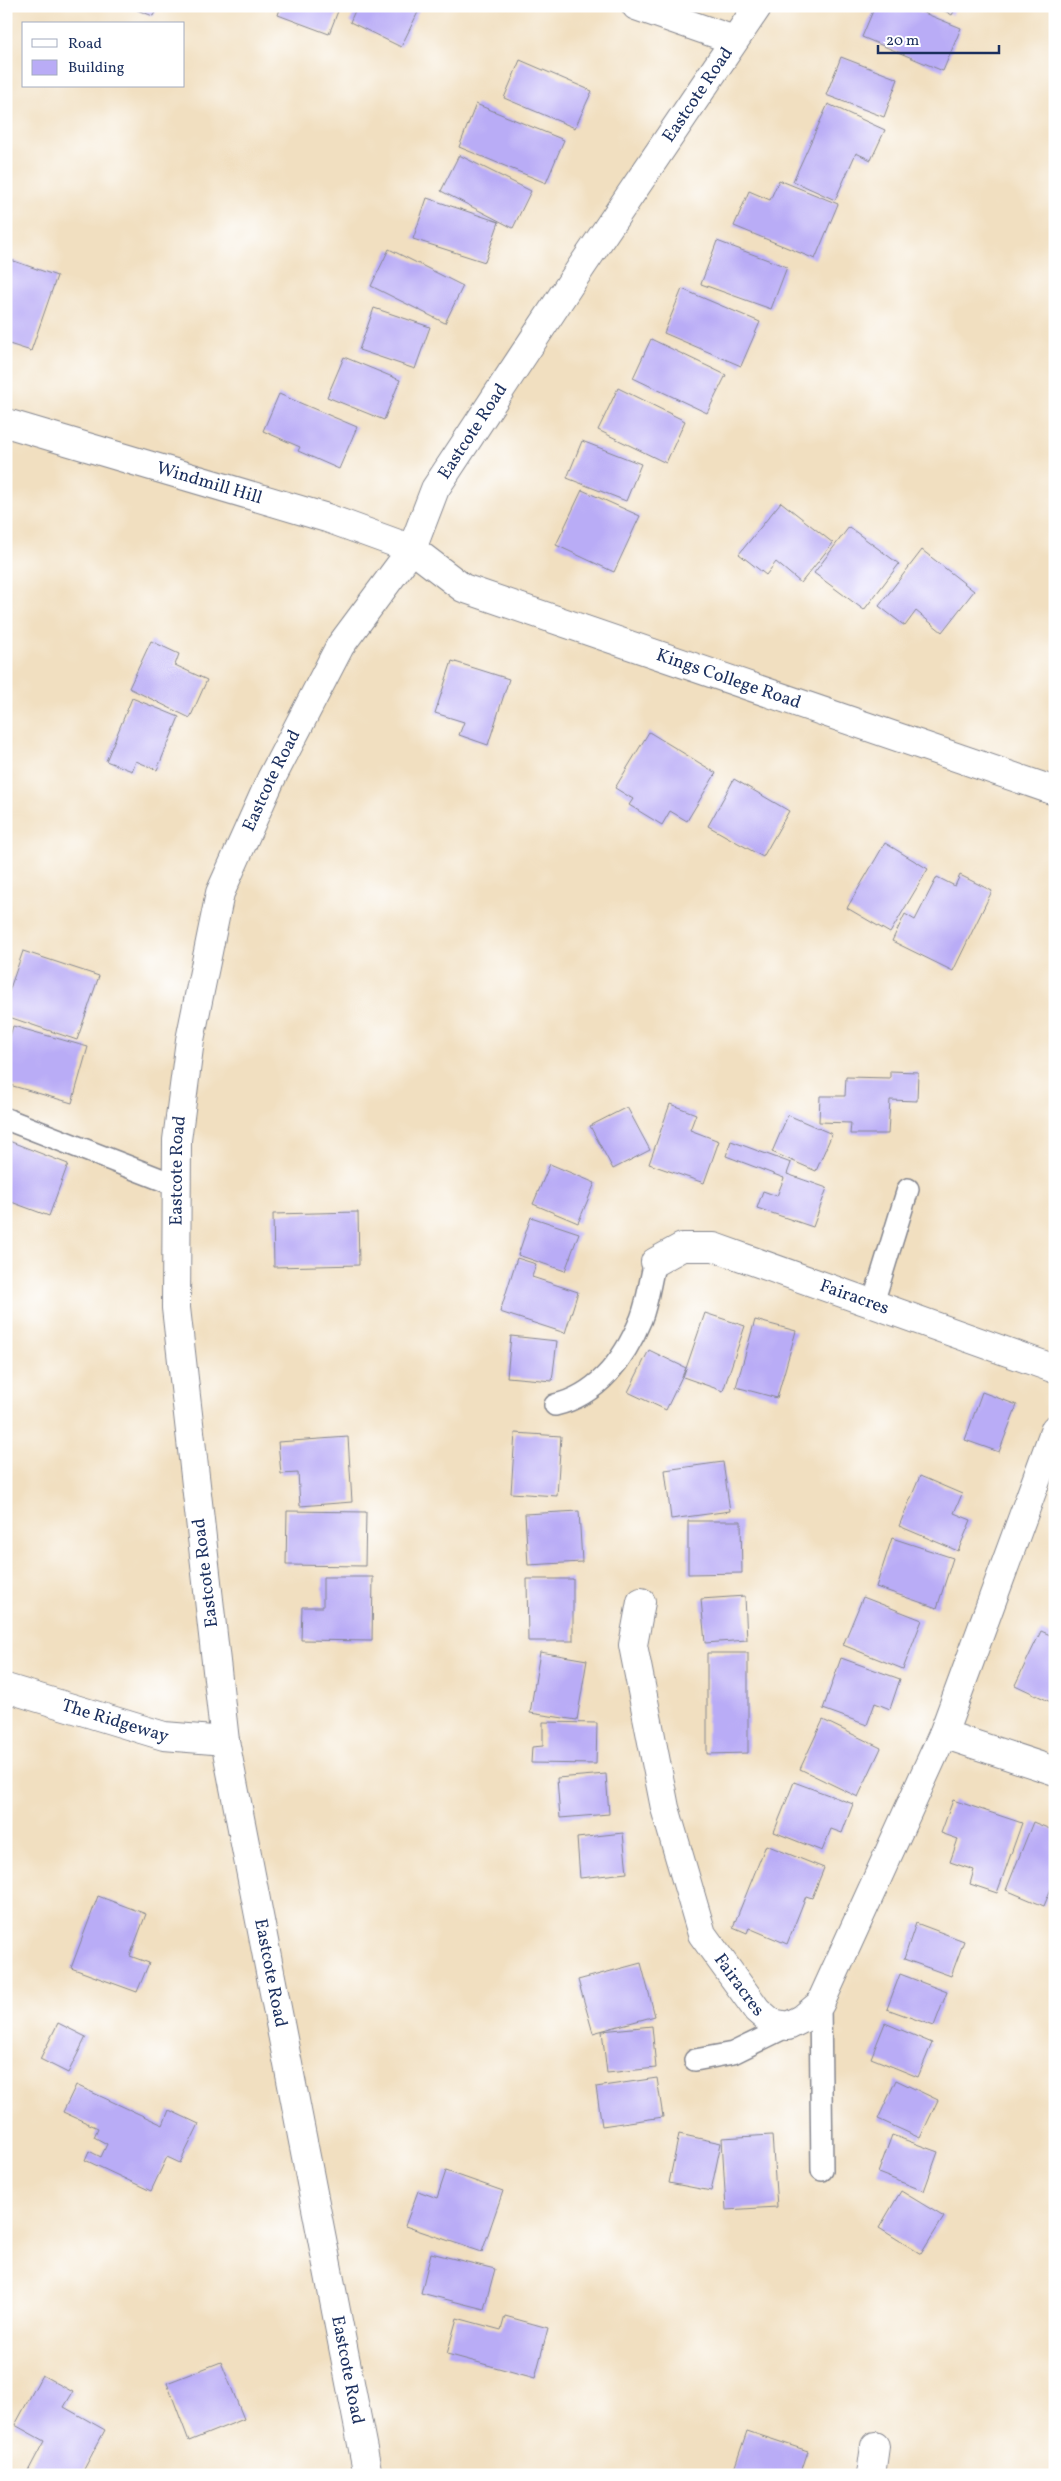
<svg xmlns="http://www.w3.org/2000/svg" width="1061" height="2481" font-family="Vollkorn,serif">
  <rect width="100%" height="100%" fill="#fff"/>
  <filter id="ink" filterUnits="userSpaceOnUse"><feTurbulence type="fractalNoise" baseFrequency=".02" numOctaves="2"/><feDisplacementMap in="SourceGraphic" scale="10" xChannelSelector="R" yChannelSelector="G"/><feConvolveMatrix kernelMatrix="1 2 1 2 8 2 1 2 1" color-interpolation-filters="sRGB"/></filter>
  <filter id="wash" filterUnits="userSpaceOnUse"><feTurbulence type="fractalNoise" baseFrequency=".0096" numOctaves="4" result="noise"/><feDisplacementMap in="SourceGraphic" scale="20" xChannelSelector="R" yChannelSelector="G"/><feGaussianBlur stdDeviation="1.12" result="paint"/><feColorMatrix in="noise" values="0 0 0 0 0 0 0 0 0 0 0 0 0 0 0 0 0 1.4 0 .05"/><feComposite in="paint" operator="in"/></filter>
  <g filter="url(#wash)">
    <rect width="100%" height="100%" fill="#f1dfc0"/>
    <g id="blocks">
      <g fill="#b9acf6">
        <path d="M138 6H158L153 16 137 10Z"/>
        <path d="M281 6H340L329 34 278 15Z"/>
        <path d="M357 6H421L401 47 350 22Z"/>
        <path d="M875 6H892L904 11 907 6 961 28 943 71 862 37Z"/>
        <path d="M936 6H957L952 15Z"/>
        <path d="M841 57 898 79 884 117 826 95Z"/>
        <path d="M520 60 592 91 575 128 504 98Z"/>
        <path d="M476 104 564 140 546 183 459 147Z"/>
        <path d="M828 104 885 130 871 160 856 153 835 200 793 181Z"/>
        <path d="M459 155 531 191 513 228 441 191Z"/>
        <path d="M779 180 838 204 815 259 734 226 749 191 770 200Z"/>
        <path d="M427 198 499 222 485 262 413 239Z"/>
        <path d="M717 241 787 267 771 309 701 284Z"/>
        <path d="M389 249 463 286 445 323 371 286Z"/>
        <path d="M11 260 57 276 31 351 6 343V274Z"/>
        <path d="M682 289 760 322 741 366 664 333Z"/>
        <path d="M374 308 430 327 415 369 359 350Z"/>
        <path d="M651 339 726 375 707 413 633 378Z"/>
        <path d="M344 357 400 380 384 420 327 397Z"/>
        <path d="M618 388 685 421 666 463 598 430Z"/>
        <path d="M279 394 357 427 339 469 298 451 300 447 263 431Z"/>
        <path d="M582 441 641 464 626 501 567 478Z"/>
        <path d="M582 490 640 516 614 572 556 545Z"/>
        <path d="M781 502 833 543 801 583 776 562 766 575 739 554Z"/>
        <path d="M849 527 899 564 864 610 814 573Z"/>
        <path d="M922 550 974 591 942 632 916 611 905 626 879 606Z"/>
        <path d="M151 641 179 654 175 665 207 680 190 718 129 688Z"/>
        <path d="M452 661 509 679 488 745 459 735 464 722 435 713Z"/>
        <path d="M132 698 179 717 157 770 136 761 132 771 106 761Z"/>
        <path d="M649 732 716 773 687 821 670 811 662 825 629 805 633 799 615 788Z"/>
        <path d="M734 779 789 811 763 857 708 826Z"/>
        <path d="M885 843 928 869 890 933 847 908Z"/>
        <path d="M960 875 992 891 953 971 892 941 905 914 915 920 937 877 955 886Z"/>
        <path d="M23 951 99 976 77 1040 6 1016V1000Z"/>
        <path d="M13 1026 88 1047 72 1103 6 1084V1049Z"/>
        <path d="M890 1071 918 1072 917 1101 890 1100 888 1134H850L851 1123 819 1122 820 1096H845L846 1077 890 1078Z"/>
        <path d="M670 1104 696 1114 690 1130 719 1141 704 1183 649 1164Z"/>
        <path d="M627 1107 650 1150 613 1169 590 1126Z"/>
        <path d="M788 1115 832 1134 816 1171 772 1152Z"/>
        <path d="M9 1141 68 1164 49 1216 6 1200V1148Z"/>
        <path d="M731 1141 791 1163 787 1174 827 1188 813 1227 757 1208 763 1191 777 1196 784 1178 726 1156Z"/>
        <path d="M550 1164 595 1183 578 1223 533 1204Z"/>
        <path d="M358 1212 359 1265 274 1267 273 1214Z"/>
        <path d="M531 1217 579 1233 565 1271 518 1255Z"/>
        <path d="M517 1258 536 1264 532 1277 578 1292 565 1333 500 1312Z"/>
        <path d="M705 1313 745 1326 723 1391 683 1377Z"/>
        <path d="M755 1320 796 1331 777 1398 736 1387Z"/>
        <path d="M511 1336 557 1341 552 1381 507 1377Z"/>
        <path d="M649 1350 686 1368 666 1410 628 1392Z"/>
        <path d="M982 1392 1017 1405 999 1452 965 1440Z"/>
        <path d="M515 1433 561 1436 557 1496 511 1493Z"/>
        <path d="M348 1437 352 1502 300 1506 298 1473 281 1474 278 1442Z"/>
        <path d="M723 1462 730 1511 671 1519 665 1470Z"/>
        <path d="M920 1476 962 1494 954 1513 971 1520 958 1551 899 1526Z"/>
        <path d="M287 1511 366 1512 365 1566 286 1565Z"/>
        <path d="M579 1511 582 1562 528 1565 525 1514Z"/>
        <path d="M688 1521H741L742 1573 688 1574Z"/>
        <path d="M892 1538 953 1558 937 1608 876 1587Z"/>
        <path d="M323 1577H373L372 1641 301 1640 302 1607H323Z"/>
        <path d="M527 1579H573V1641H528Z"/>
        <path d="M745 1596 747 1640 705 1643 701 1599Z"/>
        <path d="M863 1597 922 1620 903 1669 843 1645Z"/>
        <path d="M1041 1631 1055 1637V1704L1015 1685Z"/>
        <path d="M540 1652 587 1660 577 1720 530 1713Z"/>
        <path d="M707 1653H748V1753L707 1754Z"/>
        <path d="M841 1658 900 1679 890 1709 875 1703 867 1725 823 1709Z"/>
        <path d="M823 1720 881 1748 858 1797 800 1769Z"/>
        <path d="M543 1722 597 1723 596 1764 531 1763 532 1747 543 1746Z"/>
        <path d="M606 1774 609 1814 560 1818 557 1778Z"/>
        <path d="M794 1782 853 1804 842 1833 831 1829 822 1851 774 1832Z"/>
        <path d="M953 1800 1022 1823 997 1893 970 1884 974 1870 950 1862 958 1839 941 1833Z"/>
        <path d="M1033 1822 1055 1831V1879L1044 1906 1006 1890Z"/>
        <path d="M623 1833 627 1873 580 1878 577 1838Z"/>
        <path d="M766 1845 824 1868 812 1898 806 1896 787 1944 749 1928 747 1933 733 1927Z"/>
        <path d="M98 1896 146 1914 130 1956 149 1963 137 1992 71 1968Z"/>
        <path d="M916 1923 964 1941 951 1976 904 1959Z"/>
        <path d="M641 1963 655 2016 593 2033 578 1980Z"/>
        <path d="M900 1974 947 1992 934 2026 887 2009Z"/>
        <path d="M58 2023 86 2037 68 2073 40 2059Z"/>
        <path d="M885 2023 932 2043 918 2077 871 2058Z"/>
        <path d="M652 2026 656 2068 607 2073 602 2031Z"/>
        <path d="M657 2078 663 2117 602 2126 596 2087Z"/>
        <path d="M896 2080 938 2100 920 2138 878 2119Z"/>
        <path d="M76 2085 163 2125 169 2110 199 2124 180 2163 167 2157 151 2191 85 2160 89 2151 101 2157 107 2144 94 2137 98 2128 63 2112Z"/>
        <path d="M679 2134 721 2143 711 2191 669 2183Z"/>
        <path d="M772 2135 777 2207 726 2210 722 2138Z"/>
        <path d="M892 2135 938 2152 924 2191 878 2173Z"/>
        <path d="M446 2171 503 2191 482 2252 405 2226 418 2191 437 2198Z"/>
        <path d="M901 2191 944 2217 921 2254 879 2228Z"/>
        <path d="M431 2253 495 2269 484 2309 421 2293Z"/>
        <path d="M505 2316 548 2328 535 2378 447 2354 457 2318 501 2330Z"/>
        <path d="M221 2362 244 2419 189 2441 167 2383Z"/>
        <path d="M42 2375 73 2392 64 2407 105 2430 81 2475H26L44 2441 15 2425Z"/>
        <path d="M747 2431 808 2451 800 2475H732Z"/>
      </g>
    </g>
  </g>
  <g filter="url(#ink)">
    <use href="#blocks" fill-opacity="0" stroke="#86878f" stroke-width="1"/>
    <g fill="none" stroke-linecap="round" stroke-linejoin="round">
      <defs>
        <g id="lane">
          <path d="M6 1119 178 1186"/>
          <path d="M873 1303 908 1189"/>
          <path d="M555 1405C598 1395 625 1358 641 1319 648 1301 650 1280 655 1262"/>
          <path d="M820 2004 822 2170"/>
          <path d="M695 2060 733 2053 788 2026"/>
        </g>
        <g id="street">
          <path d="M636 6 734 40"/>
          <path id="s1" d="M412 549 463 588 1055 791"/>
          <path id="s2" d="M655 1262 682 1247H714L1055 1369"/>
          <path id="s3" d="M641 1602 633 1645 665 1808 702 1934 757 2010 772 2023 788 2026 802 2019 820 2004 943 1734 1055 1429"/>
          <path id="s4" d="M6 1688 164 1736 225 1741"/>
          <path d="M943 1734 1055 1771"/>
          <path d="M871 2475 875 2446"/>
        </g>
        <g id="secondary">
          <path id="s5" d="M6 423 327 518 412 549"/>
          <path id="s6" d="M368 2475 225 1741 176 1308 177 1140 190 1040 220 893 271 779 340 646 412 549 435 489 582 266 758 6"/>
        </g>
      </defs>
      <use href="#lane" stroke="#86878f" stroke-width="24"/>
      <use href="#street" stroke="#86878f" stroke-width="30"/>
      <use href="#secondary" stroke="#86878f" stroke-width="30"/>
      <use href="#lane" stroke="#fff" stroke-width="21"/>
      <use href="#street" stroke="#fff" stroke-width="28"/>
      <use href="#secondary" stroke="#fff" stroke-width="28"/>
    </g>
  </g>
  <g text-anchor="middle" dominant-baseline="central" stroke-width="4.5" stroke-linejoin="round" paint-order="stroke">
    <g font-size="18" fill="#1b2f5e" stroke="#fff">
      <text stroke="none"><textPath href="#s6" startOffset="2536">Eastcote Road</textPath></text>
      <text stroke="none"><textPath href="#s6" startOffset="2131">Eastcote Road</textPath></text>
      <text stroke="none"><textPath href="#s5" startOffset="212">Windmill Hill</textPath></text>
      <text stroke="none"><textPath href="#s1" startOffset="345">Kings College Road</textPath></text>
      <text stroke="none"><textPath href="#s6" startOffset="1726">Eastcote Road</textPath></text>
      <text stroke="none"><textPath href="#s6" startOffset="1321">Eastcote Road</textPath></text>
      <text stroke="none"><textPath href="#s2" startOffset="212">Fairacres</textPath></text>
      <text transform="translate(206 1573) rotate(-97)">Eastcote Road</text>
      <text stroke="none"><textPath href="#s4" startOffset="114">The Ridgeway</textPath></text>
      <text transform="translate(270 1973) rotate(79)">Eastcote Road</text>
      <text stroke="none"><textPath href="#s3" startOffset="404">Fairacres</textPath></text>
      <text transform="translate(347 2370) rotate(79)">Eastcote Road</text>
    </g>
  </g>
  <rect width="1061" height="2481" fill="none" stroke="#fff" stroke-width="25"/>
  <rect x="22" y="22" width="162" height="65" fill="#ffffff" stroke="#a4acbf"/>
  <rect x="32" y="39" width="25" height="8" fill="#ffffff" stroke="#a4acbf"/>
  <text x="68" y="48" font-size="15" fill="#1b2f5e">Road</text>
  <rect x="32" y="60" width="25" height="15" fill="#b9acf6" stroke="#a4acbf"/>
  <text x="68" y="72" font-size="15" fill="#1b2f5e">Building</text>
  <path d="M878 45v8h121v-8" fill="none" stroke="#1b2f5e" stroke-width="2.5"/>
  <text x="886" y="45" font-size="15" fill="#1b2f5e" stroke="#ffffff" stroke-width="4" paint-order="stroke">20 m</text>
</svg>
